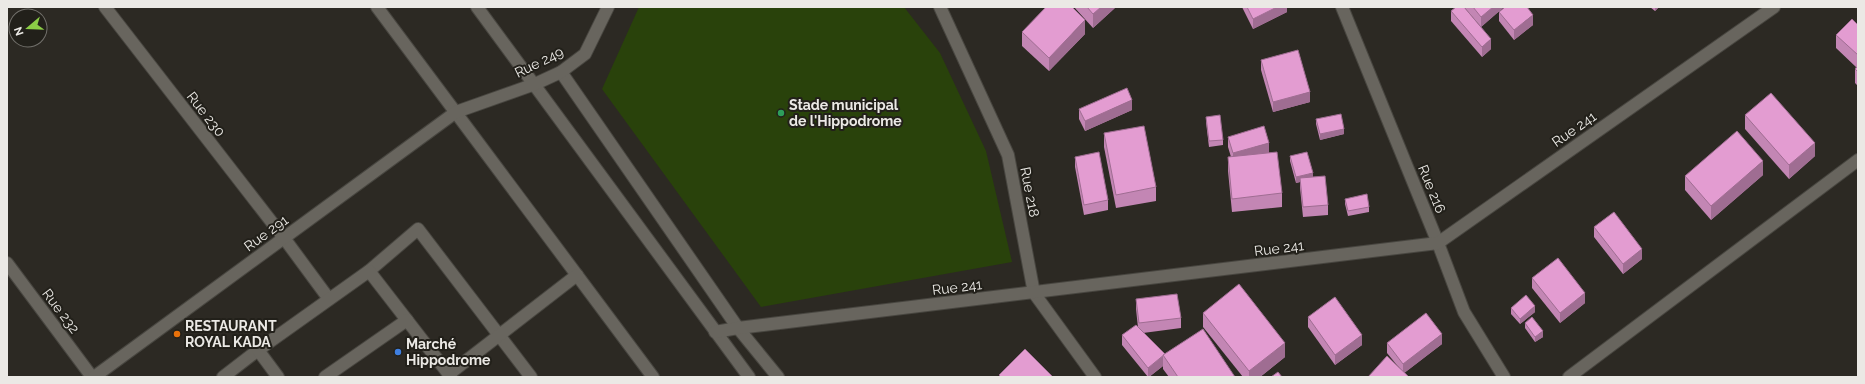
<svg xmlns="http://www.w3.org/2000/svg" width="1865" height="384" font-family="Raleway,sans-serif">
  <rect width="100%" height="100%" fill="#2c2923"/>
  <path fill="#29420b" d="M639 7H904L940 53 986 151 1012 262 761 307 602 89Z"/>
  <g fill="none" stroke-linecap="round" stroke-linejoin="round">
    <defs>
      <g id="street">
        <path d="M105 7 284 238 329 299"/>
        <path d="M377 7 653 377"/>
        <path d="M477 7 749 377"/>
        <path d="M940 7 1008 155 1034 293 1095 377"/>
        <path d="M1342 7 1438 243 1464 312 1504 377"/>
        <path d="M561 72 738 328 778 377"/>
        <path d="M7 263 92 377"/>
        <path d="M369 271 418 229 531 377"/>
        <path d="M715 332 738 328 1438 243 1774 7"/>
        <path d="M449 374 577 275"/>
        <path d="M94 377 456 112 535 84 561 72 585 54 608 7"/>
        <path d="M223 377 258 350"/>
        <path d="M278 377 258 350 369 271 451 377"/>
        <path d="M325 377 407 320"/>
        <path d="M1569 377 1858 160"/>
      </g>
    </defs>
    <use href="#street" stroke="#484640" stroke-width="14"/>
    <use href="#street" stroke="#68655e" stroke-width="12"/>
  </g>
  <g fill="#c386b4">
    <path d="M1074 7H1116L1093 28Z"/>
    <path d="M1242 7H1287V12L1253 29Z"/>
    <path d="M1464 7H1504L1481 27Z"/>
    <path d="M1650 7H1659L1655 11Z"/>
    <path d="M1451 11 1491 49 1482 57 1451 21Z"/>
    <path d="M1499 12 1533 25 1514 40 1499 21Z"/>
    <path d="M1858 25V86L1855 83V69L1856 67 1836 48V35Z"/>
    <path d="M1022 32 1085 34 1049 71 1022 46Z"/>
    <path d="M1261 60 1310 102 1273 112 1261 70Z"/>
    <path d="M1079 109 1132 110 1085 131 1079 119Z"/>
    <path d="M1745 115 1815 156 1789 179 1745 129Z"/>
    <path d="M1206 117 1223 140V145L1209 147 1206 122Z"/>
    <path d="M1316 119 1344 134 1320 140 1316 124Z"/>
    <path d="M1104 133 1156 187V201L1116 208 1104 147Z"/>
    <path d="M1228 137 1269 153 1282 193V207L1232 212 1228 171V157H1231L1228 147Z"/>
    <path d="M1290 156 1313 177 1328 205V215L1303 217 1300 188V182L1296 183 1290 161Z"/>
    <path d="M1075 157 1108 200V210L1084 215 1075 167Z"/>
    <path d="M1763 175 1711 220 1685 190V176Z"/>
    <path d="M1345 199 1369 207V212L1348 216 1345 204Z"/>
    <path d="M1594 227 1642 259 1623 274 1594 237Z"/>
    <path d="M1532 278 1585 303 1560 323 1532 288Z"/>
    <path d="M1136 299 1181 318V328L1143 333 1165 354 1235 377H1169L1163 369V366L1149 377H1148L1122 345V335L1138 328 1136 309Z"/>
    <path d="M1511 308 1535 312 1520 324 1511 314Z"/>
    <path d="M1203 313 1285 357 1260 377H1243L1203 327Z"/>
    <path d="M1308 317 1362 345 1335 365 1308 327Z"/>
    <path d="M1525 323 1543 337 1535 342 1525 328Z"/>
    <path d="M1387 343 1442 344 1404 373 1396 364 1387 353Z"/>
  </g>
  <g fill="#9f6d92">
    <path d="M1101 7H1116L1093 28V14Z"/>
    <path d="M1277 7H1287V12L1253 29V19Z"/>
    <path d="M1493 7H1504L1481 27V17Z"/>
    <path d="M1655 7H1659L1655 11Z"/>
    <path d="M1533 15V25L1514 40V30Z"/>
    <path d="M1085 20V34L1049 71V58Z"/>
    <path d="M1491 39V49L1482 57V47Z"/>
    <path d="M1310 92V102L1273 112V102Z"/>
    <path d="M1132 100V110L1085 131V121Z"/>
    <path d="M1344 129V134L1320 140V134Z"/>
    <path d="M1269 143V153L1233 163V153Z"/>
    <path d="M1815 143V156L1789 179V165Z"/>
    <path d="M1763 161V175L1711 220V206Z"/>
    <path d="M1313 173V178H1300V182L1296 183V177Z"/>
    <path d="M1642 249V259L1623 274V264Z"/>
    <path d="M1585 293V303L1560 323V313Z"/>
    <path d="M1535 306V312L1520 324V319Z"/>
    <path d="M1543 331V337L1535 342V337Z"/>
    <path d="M1442 334V344L1403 374V364Z"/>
    <path d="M1362 335V345L1335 365V355Z"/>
    <path d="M1285 343V357L1260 377H1249V371Z"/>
    <path d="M1163 356V366L1149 377H1148V368Z"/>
  </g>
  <g fill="#e39cd1" stroke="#9f6d92">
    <path d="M1046 7H1072L1085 20 1049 58 1022 32Z"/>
    <path d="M1087 7H1101L1093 14Z"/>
    <path d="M1247 7H1277L1253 19Z"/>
    <path d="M1456 7H1464L1491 39 1482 47 1451 11Z"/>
    <path d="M1473 7H1493L1481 17Z"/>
    <path d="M1505 7H1527L1533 15 1514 30 1499 12Z"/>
    <path d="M1852 19 1858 25V55L1836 35Z"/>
    <path d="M1298 50 1310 92 1273 102 1261 60Z"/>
    <path d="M1858 66V72L1855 69Z"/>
    <path d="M1127 88 1132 100 1085 121 1079 109Z"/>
    <path d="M1771 93 1815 143 1789 165 1745 115Z"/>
    <path d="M1341 114 1344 129 1320 134 1316 119Z"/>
    <path d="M1220 115 1223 140 1209 141 1206 117Z"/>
    <path d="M1144 126 1156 187 1116 195 1104 133Z"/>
    <path d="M1264 126 1269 143 1233 153 1228 137Z"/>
    <path d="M1737 131 1763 161 1711 206 1685 176Z"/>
    <path d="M1099 152 1108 200 1084 205 1075 157Z"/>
    <path d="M1277 152 1282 193 1232 199 1228 157Z"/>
    <path d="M1307 152 1313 173 1296 177 1290 156Z"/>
    <path d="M1325 176 1328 205 1303 207 1300 178Z"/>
    <path d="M1367 194 1369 207 1348 211 1345 199Z"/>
    <path d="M1614 212 1642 249 1623 264 1594 227Z"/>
    <path d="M1558 258 1585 293 1560 313 1532 278Z"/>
    <path d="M1239 284 1285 343 1249 371 1203 313Z"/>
    <path d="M1177 294 1181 318 1139 323 1136 299Z"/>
    <path d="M1526 295 1535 306 1520 319 1511 308Z"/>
    <path d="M1335 297 1362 335 1335 355 1308 317Z"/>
    <path d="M1426 313 1442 334 1403 364 1387 343Z"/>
    <path d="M1532 317 1543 331 1535 337 1525 323Z"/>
    <path d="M1136 325 1165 354 1148 368 1122 335Z"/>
    <path d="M1203 329 1235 377H1178L1163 355Z"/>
    <path d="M1025 349 1053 377H1001L999 375Z"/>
    <path d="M1387 356 1409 377H1368Z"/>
    <path d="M1278 372 1282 377H1271Z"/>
  </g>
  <circle fill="#2e9e5b" stroke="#22201a" stroke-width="1.5" cx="781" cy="113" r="4"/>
  <circle fill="#e8710a" stroke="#22201a" stroke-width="1.5" cx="177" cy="334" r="4"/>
  <circle fill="#3f7fe0" stroke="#22201a" stroke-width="1.5" cx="398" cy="352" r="4"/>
  <g text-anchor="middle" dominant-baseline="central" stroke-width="4" stroke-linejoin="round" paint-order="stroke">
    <g font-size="14" fill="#ebe9e5" stroke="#22201a">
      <text transform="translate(539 62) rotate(-26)">Rue 249</text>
      <text transform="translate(206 114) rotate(52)">Rue 230</text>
      <text transform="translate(1574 129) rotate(-35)">Rue 241</text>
      <text transform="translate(1432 189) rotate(68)">Rue 216</text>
      <text transform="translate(1030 192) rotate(79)">Rue 218</text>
      <text transform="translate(266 233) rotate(-36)">Rue 291</text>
      <text transform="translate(1279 248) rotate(-7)">Rue 241</text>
      <text transform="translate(957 287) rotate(-7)">Rue 241</text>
      <text transform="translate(61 311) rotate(53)">Rue 232</text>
    </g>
    <g font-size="14" font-weight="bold" fill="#ebe9e5" stroke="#22201a" text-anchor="start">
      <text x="789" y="105">Stade municipal<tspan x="789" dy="16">de l'Hippodrome</tspan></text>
      <text x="185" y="326">RESTAURANT<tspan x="185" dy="16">ROYAL KADA</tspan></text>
      <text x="406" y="344">Marché<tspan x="406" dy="16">Hippodrome</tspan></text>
    </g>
  </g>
  <rect width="1865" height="384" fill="none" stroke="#ebe9e5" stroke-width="16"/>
  <g transform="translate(28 28) rotate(251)"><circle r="19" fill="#22201a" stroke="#72706b"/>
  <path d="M0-3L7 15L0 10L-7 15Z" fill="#8cce46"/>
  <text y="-6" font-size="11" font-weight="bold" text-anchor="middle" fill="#ebe9e5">N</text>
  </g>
</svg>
